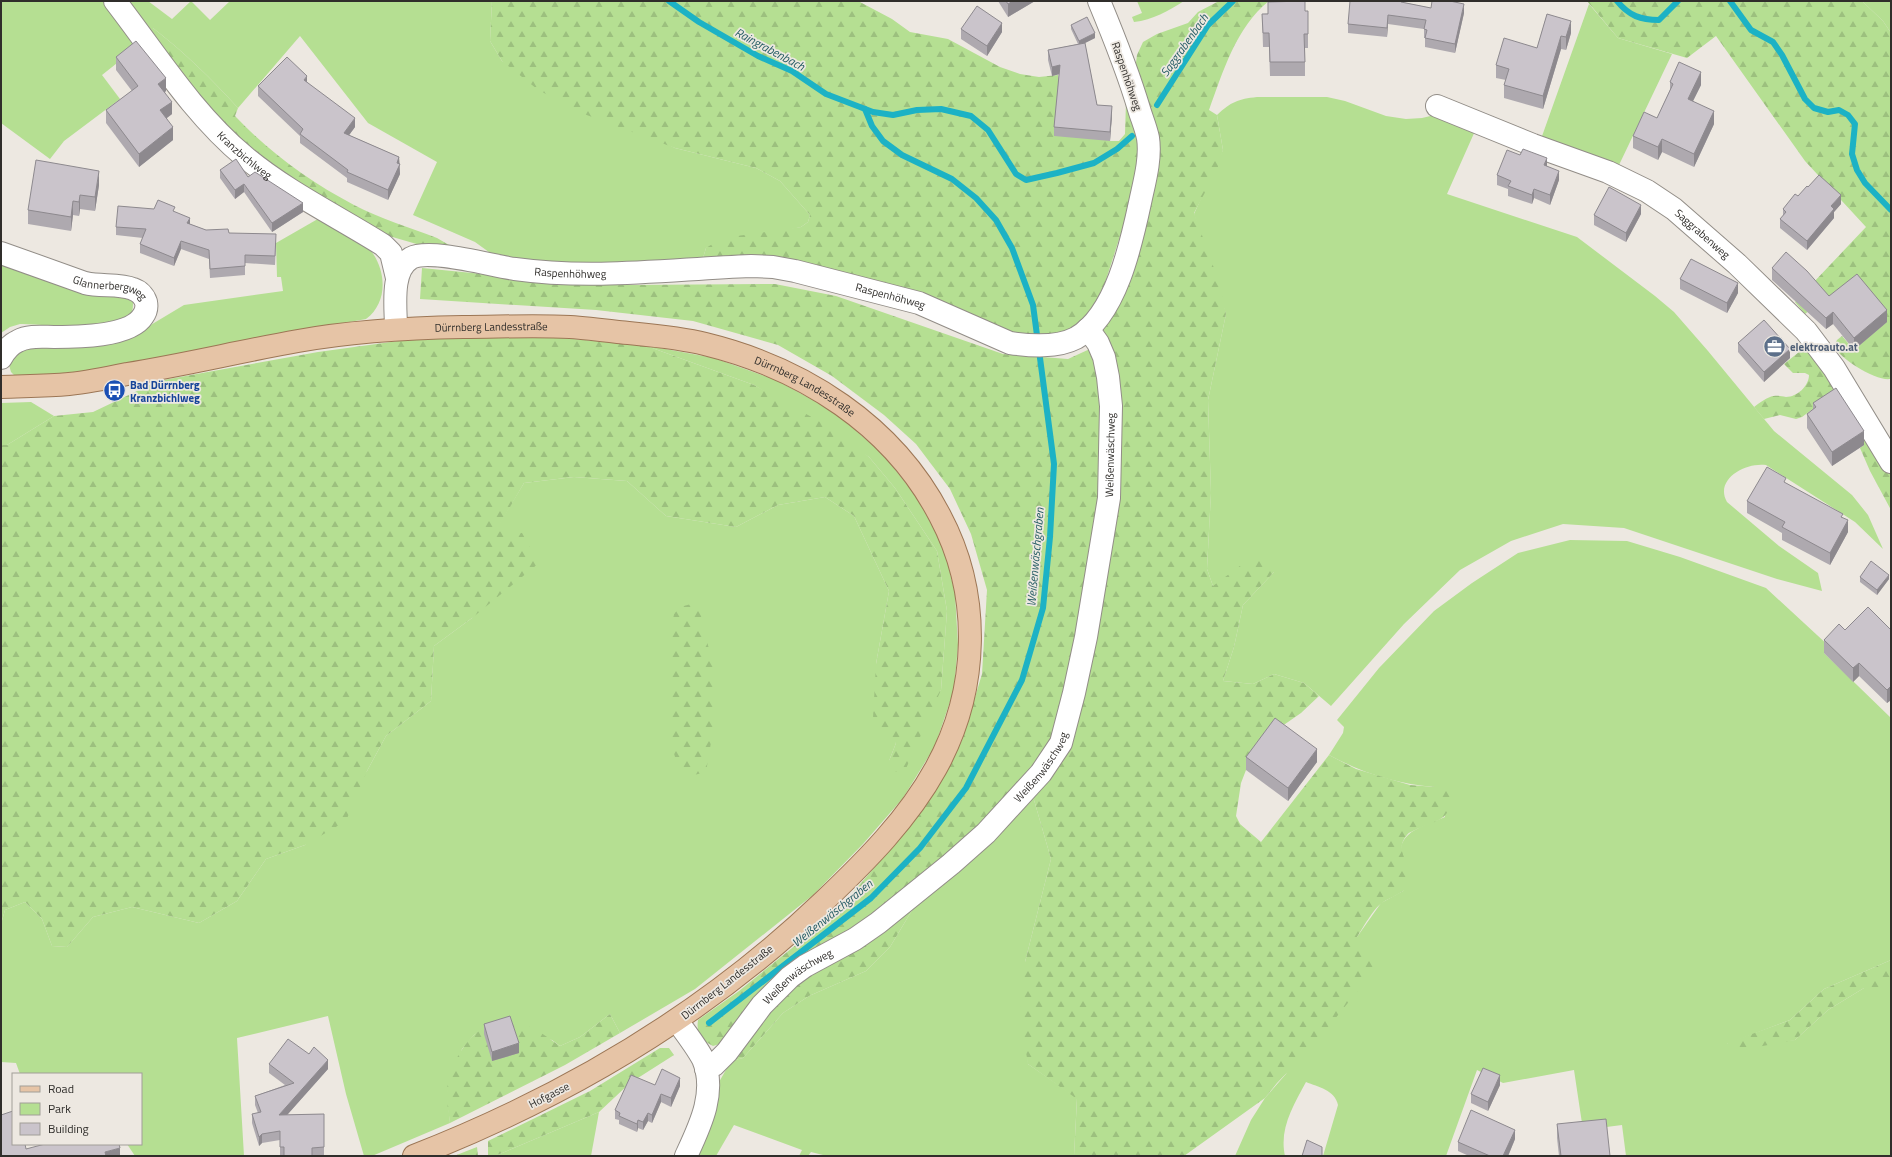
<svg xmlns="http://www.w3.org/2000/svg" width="1892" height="1157" font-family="'Titillium Web',sans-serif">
  <defs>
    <pattern id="forest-firs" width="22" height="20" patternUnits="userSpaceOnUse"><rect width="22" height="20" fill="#b5df92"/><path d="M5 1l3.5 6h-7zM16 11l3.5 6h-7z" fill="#9cc07e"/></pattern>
  </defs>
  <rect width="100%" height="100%" fill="#ede8e1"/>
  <g fill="#b5df92">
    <path d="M1 1H108L141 44 102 75 120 99 64 141 50 159 1 123Z"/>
    <path d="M124 1H148L172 19 191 1 210 20 230 1H492L490 41 502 61 675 148 756 168 780 181 810 215 808 222 801 227 706 248 703 258 594 267 508 260 493 255 475 242 413 215 437 162 368 123 300 36 238 108C212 79 184 52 153 28L143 29Z"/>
    <path d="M1137 1H1184C1168 11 1153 20 1134 22L1132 17 1142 13Z"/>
    <path d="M1862 1H1891V33L1883 21Z"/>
    <path d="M1589 4 1618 38 1672 54 1619 165 1541 139Z"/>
    <path d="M1257 97H1327L1345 101 1386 116 1406 119 1422 118 1439 114 1475 131 1447 194 1577 237 1655 296 1674 312 1708 351 1774 431 1852 495 1868 515 1883 549 1855 522 1766 465C1746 462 1714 479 1727 502L1779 546 1818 573 1822 591 1777 579 1624 528 1563 524 1511 541 1460 570 1404 624 1331 706 1304 683 1274 674 1253 684 1223 681 1234 647 1243 605 1274 572 1213 586 1207 569 1211 493 1208 400 1226 314 1194 214 1223 150 1217 115C1231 102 1238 99 1257 97Z"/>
    <path d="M323 216C336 224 356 234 367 246 386 266 390 301 366 319L83 371 17 378 11 372 9 365 11 359 28 347 149 326 184 305 283 291 281 277H277L276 243Z"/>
    <path d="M1 257 128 297 133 302C133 306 133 310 131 314 117 336 43 323 20 324L10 327 1 333Z"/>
    <path d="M644 345 714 358 776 380 833 411 883 454 919 500 945 551 955 594 958 645 954 690 935 746 903 798 863 844 813 895 695 989 620 1033 610 1014 580 1037 560 1046 552 1040 489 1025 474 1035 462 1049 447 1093 450 1123 372 1156H364L346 1094 328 1016 237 1038 244 1156H135L127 1144H141V1074H20L16 1063 1 1062V924L5 910 25 902 42 919 52 946 67 947 93 917 132 907 199 923 237 901 266 859 305 845 367 771 386 736 431 701 434 646 472 618 495 531 524 483 574 477 627 481 666 516 736 527 778 505 825 497 854 516 889 591 876 664 896 743 889 761 941 690 947 611 937 551 895 488 869 457 754 385Z"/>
    <path d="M31 402 54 416 7 445H1V403Z"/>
    <path d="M1570 540 1627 541 1680 557 1766 588 1830 647 1824 653 1891 718V960L1824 989 1790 1020 1727 1044 1795 1040 1828 1010 1864 988H1891V1156H1626L1622 1125 1583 1130 1574 1070 1503 1083 1477 1070 1446 1156H1323L1338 1105C1335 1090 1318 1087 1306 1082 1293 1106 1279 1129 1285 1156H1235L1251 1120 1265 1098 1286 1074 1357 937 1381 903 1403 891 1410 874C1407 867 1401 857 1401 850 1401 830 1430 824 1445 817L1435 787C1396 784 1363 773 1329 755L1343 733 1344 727 1337 720 1379 668 1434 611 1472 583 1518 553Z"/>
    <path d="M1032 793 1051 859 1025 962 1028 1064 1077 1098 1074 1156H827L811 1152 808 1156H799L802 1150 734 1125 716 1156H694L715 1104 719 1082 731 1061 743 1058 783 1013 809 996 866 971 890 947 920 897Z"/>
    <path d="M599 1112 591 1156H495Z"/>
  </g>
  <g fill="url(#forest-firs)">
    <path d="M492 1H858L892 19 910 32 948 39 1000 67 1020 74 1039 77 1058 75 1064 106 1110 141H1119L1125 134 1126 102 1135 70 1137 55 1143 42 1157 34 1188 23 1198 12 1219 1H1269C1236 27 1223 72 1209 110L1217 115 1223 150 1217 170 1194 213 1219 282 1226 314 1208 400 1211 493 1207 569 1213 586 1260 551 1274 572 1243 605 1234 647 1223 681 1253 684 1274 674 1304 683 1319 696 1301 713 1275 731 1246 770 1241 783 1236 816 1240 824 1261 842 1329 755 1356 769 1410 785 1448 788 1452 794C1451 820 1438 820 1417 829 1414 831 1409 832 1407 835 1392 852 1414 864 1410 881 1406 894 1391 896 1382 903 1373 909 1363 928 1357 937L1377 967 1313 1046 1277 1083 1265 1098 1184 1156H1074L1077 1099 1028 1064 1020 1016 1025 962 1051 859 1032 793 1061 757 1116 508 1099 328 1138 180 1105 283 1091 312 1069 330 1051 337 1016 334 703 258 706 248 722 238 801 227 808 222 810 215 780 181 756 168 675 148 576 111 537 89 502 61 490 41Z"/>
    <path d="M1587 1H1862L1883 21 1891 33 1890 379C1876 381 1840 359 1834 346L1837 340 1842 336 1854 350 1822 300 1805 314 1795 302 1866 227 1805 161 1716 36 1687 58 1618 38Z"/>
    <path d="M149 27 153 28C184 52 212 79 238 108L235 116C269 152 310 182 354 205 381 219 409 227 437 238L449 245H420L389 236 354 221 233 139 143 29Z"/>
    <path d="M422 268 524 278 629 285 775 284 836 296 1003 354 1068 359 1092 348 1101 400 1102 470 1094 554 1062 715 1043 757 981 828 723 1043 713 1046C701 1040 696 1034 698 1020L739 991 797 944 847 899 888 852 935 792 962 740 982 674 987 590 971 534 950 489 916 444 884 415 832 376 778 345 693 321 596 310 420 299Z"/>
    <path d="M550 337 644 345 754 385 835 430 869 457 895 488 937 551 947 611 941 690 904 773 892 771 889 761 896 743 873 718 876 664 889 591 854 516 825 497 778 505 736 527 666 516 627 481 574 477 524 483 496 531 522 533 539 563 472 618 434 646 431 701 386 736 367 771 346 821 305 845 266 859 237 901 199 923 132 907 93 917 67 947 52 946 42 919 25 902 5 910 1 924V445H7L54 416 93 412 158 381 318 352 420 338Z"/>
    <path d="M1807 349 1841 388 1802 417 1796 419 1780 415 1764 419 1754 407C1759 403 1765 399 1770 397 1776 395 1780 396 1786 397 1797 397 1809 386 1809 375L1805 373H1793L1784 364 1799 352Z"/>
    <path d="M1852 413 1875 443 1891 474V510L1870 471 1860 448 1864 445Z"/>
    <path d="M691 604 701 613C704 636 713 657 715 680 718 711 711 741 706 772L694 775 684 771 675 757 670 739V634L674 614 680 607Z"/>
    <path d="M920 897 890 947 866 971 809 996 783 1013 743 1058 731 1061 787 986Z"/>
    <path d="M1891 960V988H1864L1828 1010 1795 1040 1736 1051 1727 1043 1790 1020 1824 989Z"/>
    <path d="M610 1014 620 1033 565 1065 450 1123C449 1113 446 1102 447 1092 449 1061 475 1018 511 1021 529 1023 546 1036 560 1046L580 1037Z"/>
    <path d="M660 1048H669L674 1055 630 1083 599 1112 495 1156H488V1141L590 1091Z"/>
    <path d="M477 1147 478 1156H454Z"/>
  </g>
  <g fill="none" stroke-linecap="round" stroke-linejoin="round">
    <g stroke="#1cb2c5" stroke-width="6">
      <path d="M669 1 699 22 758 56 792 71 826 94 873 112 893 115 917 110 941 109 971 116 988 130 1016 174 1026 180 1057 173 1094 163 1117 149 1132 136"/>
      <path d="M1617 1C1629 16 1641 20 1659 20L1678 1"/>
      <path d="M1730 1 1751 30 1773 42 1782 55 1805 99 1814 108 1828 112 1839 110 1848 115 1855 124 1852 154 1857 170 1865 183 1891 210"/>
      <path d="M1157 105 1208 25 1233 1"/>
      <path d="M709 1023 871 898 920 848 966 788 1022 680 1043 608 1050 537 1054 464 1033 305 1012 248 996 220 976 198 952 179 902 155 883 141 872 126 865 109"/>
    </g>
    <defs>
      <g id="minor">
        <path id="s1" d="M115 1C156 54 193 114 245 157 287 192 337 216 383 245L391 253 397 278"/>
        <path id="s2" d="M1437 106 1533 145 1608 172 1647 191 1674 209 1737 264 1806 331 1834 368 1891 462"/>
        <path id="s3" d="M1 253 85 283C101 287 119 283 133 289 139 291 144 296 146 302 147 307 146 312 143 316 130 337 76 337 54 337 43 337 29 335 18 341 11 344 5 351 1 358"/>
        <path id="s4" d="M396 328C396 308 390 270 411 258 430 248 492 266 515 269 594 280 672 269 751 266L773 267 795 271 919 303 1010 343C1031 346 1057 348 1076 338 1117 315 1132 240 1141 198 1145 180 1151 157 1148 138 1146 128 1142 119 1139 109 1128 72 1114 37 1099 1"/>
        <path d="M677 1021C686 1033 696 1046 703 1059 717 1092 700 1126 686 1156"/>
        <path id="s5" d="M706 1069 714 1065 727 1052 762 1005 790 977 805 966 855 939 878 923 951 864 986 833 1041 773 1061 743 1074 693 1086 637 1109 498 1111 406 1108 377 1104 357 1098 343 1088 329"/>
      </g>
      <g id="major">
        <path id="s6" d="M1 387C24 386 46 386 69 384 88 382 108 378 127 374 184 365 241 351 298 341 353 331 408 328 463 327 498 327 534 325 570 327 586 328 602 330 618 332 647 335 677 337 705 344 803 368 893 425 940 516 982 595 979 690 936 768 908 819 866 861 824 901 706 1014 565 1097 414 1156"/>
      </g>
    </defs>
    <use href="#minor" stroke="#928d87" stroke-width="24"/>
    <use href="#major" stroke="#9c7655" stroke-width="24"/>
    <use href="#minor" stroke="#fff" stroke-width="22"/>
    <use href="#major" stroke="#e6c4a6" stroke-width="22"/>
  </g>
  <g fill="#aea9af">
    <path d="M998 1H1035L1008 17Z"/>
    <path d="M1402 1V2L1431 8 1464 13 1455 53 1425 47V38H1424V29L1388 24 1387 37 1348 33V24Z"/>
    <path d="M1305 11 1308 34V48H1305V76H1270L1269 47H1263L1262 14Z"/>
    <path d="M1547 14 1571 33 1566 50 1561 49 1543 109 1504 98V85L1506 80 1496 78V65L1537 48Z"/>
    <path d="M1071 25 1095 38 1085 43 1097 105 1112 115 1110 141 1054 136V127L1059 74 1052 76 1048 60V50L1078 44 1071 29Z"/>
    <path d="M961 29 1002 32 987 56 961 39Z"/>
    <path d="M116 57 166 91 165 92 172 114 167 118 173 140 139 167 106 123V110L132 91 116 70Z"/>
    <path d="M307 82 355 127 349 135 399 157 400 174 388 200 347 182V178L300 143V136L258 96V86Z"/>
    <path d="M1670 82 1701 85 1693 101 1714 124 1694 167 1662 152 1658 160 1633 148V136L1657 118 1670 90Z"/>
    <path d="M1547 166 1559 180 1550 205 1534 198 1532 204 1508 196V189L1497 185V175Z"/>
    <path d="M220 170 248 177 303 212 272 232 244 192 235 199 220 178Z"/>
    <path d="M99 185 95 211 80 209 79 216 73 215 71 231 28 224V210Z"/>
    <path d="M1798 196 1841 204 1834 212V218L1807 250 1780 228V219L1783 216V209Z"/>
    <path d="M175 212 190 224 206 230 229 233 276 243 275 265 245 263V275L210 278 209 259 181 249 174 266 140 253V244L143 238 116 235V227Z"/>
    <path d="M1641 214 1626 242 1594 225V215Z"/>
    <path d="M1772 268 1829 296 1887 322 1854 350 1833 324 1826 329 1772 280Z"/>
    <path d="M1680 279 1738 293 1727 313 1680 289Z"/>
    <path d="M1738 343 1790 358 1764 382 1738 352Z"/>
    <path d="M1813 403 1864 445 1832 466 1807 428V414L1813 409Z"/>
    <path d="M1786 483 1843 518 1848 532 1830 565 1782 540V533L1747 513V501Z"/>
    <path d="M1860 577 1889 579 1877 595 1860 582Z"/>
    <path d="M1845 630H1891V700L1887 703 1859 676 1853 682 1824 653V640Z"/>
    <path d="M1246 757 1317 762 1288 801 1246 770Z"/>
    <path d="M484 1024 519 1053 492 1061 484 1034Z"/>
    <path d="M269 1064 328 1069 287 1115 324 1114V1156H280V1140L262 1143 259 1146 252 1123V1114L258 1113 255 1105V1096L285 1085 269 1073Z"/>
    <path d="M655 1085 680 1086 671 1107 661 1102 652 1123 648 1121 643 1130 638 1128 637 1132 619 1124V1120L615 1119V1110Z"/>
    <path d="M1500 1085 1488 1111 1471 1103V1094Z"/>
    <path d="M1557 1124 1610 1156H1559L1557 1138Z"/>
    <path d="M1515 1139 1508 1156H1469L1458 1151V1142Z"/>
  </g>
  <g fill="#8d898e">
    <path d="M1013 1H1035L1008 17V4Z"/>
    <path d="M1464 4V13L1455 53V44Z"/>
    <path d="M1388 15V24L1387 37V28Z"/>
    <path d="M1571 21V33L1566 50V37Z"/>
    <path d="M1002 23V32L987 56V46Z"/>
    <path d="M1095 33V38L1079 46V41Z"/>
    <path d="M1561 36V49L1543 109V96Z"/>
    <path d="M1060 65V74L1052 76V67Z"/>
    <path d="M1701 72V85L1688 111V99Z"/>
    <path d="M307 76V86L304 80Z"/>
    <path d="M166 78V91L158 97V84Z"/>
    <path d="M172 102V114L160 123V110Z"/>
    <path d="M1112 106V115L1110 141V132Z"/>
    <path d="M1714 111V124L1694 167V154Z"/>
    <path d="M355 118V127L344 142V133Z"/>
    <path d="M173 127V140L139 167V154Z"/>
    <path d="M1662 139V152L1658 160V147Z"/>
    <path d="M399 157 400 174 388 200V190Z"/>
    <path d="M1547 158V168L1544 165Z"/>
    <path d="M99 171V185L95 211V197Z"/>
    <path d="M1559 171V180L1550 205V195Z"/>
    <path d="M244 184V192L235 199V190Z"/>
    <path d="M1534 189V198L1532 204V195Z"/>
    <path d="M80 195V209L79 216V202Z"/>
    <path d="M1841 195V204L1834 212V218L1807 250V241L1831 206Z"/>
    <path d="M73 201V215L71 231V217Z"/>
    <path d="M303 203V212L272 232V223Z"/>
    <path d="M1641 205V214L1626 242V233Z"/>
    <path d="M190 218V227L187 223Z"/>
    <path d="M181 241V249L174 266V258Z"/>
    <path d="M1738 283V293L1727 313V303Z"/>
    <path d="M1887 310V322L1854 350V338Z"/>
    <path d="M1833 312V324L1826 329V318Z"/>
    <path d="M1790 349V358L1764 382V372Z"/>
    <path d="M1864 431V445L1832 466V452Z"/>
    <path d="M1848 520V532L1830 565V553Z"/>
    <path d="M1889 575V579L1877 595V590Z"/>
    <path d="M1859 663V676L1853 682V668Z"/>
    <path d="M1891 686V700L1887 703V690Z"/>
    <path d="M1317 749V762L1288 801V788Z"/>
    <path d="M519 1043V1053L492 1061V1052Z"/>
    <path d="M328 1060V1069L279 1124V1115Z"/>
    <path d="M1500 1075V1085L1488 1111V1102Z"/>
    <path d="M680 1078V1086L671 1107V1098Z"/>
    <path d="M661 1094V1102L652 1123V1115Z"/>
    <path d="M648 1113V1121L643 1130V1122Z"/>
    <path d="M638 1120V1128L637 1132V1124Z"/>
    <path d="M1515 1130V1139L1508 1156H1503Z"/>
    <path d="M262 1134V1143L259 1146V1137Z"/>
    <path d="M120 1148V1156H105V1152Z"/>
  </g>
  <g fill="#cac4cb" stroke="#8d898e">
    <path d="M1006 1H1013L1008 4Z"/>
    <path d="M1305 1V11H1308V34H1304L1305 62H1270L1269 33H1263L1262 14H1268V2Z"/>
    <path d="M1350 1H1401V2L1431 8 1432 1H1450L1464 4 1455 44 1425 38 1427 30 1424 29 1426 20 1388 15 1387 28 1348 24Z"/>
    <path d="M977 6 1002 23 987 46 961 29Z"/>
    <path d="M1547 14 1571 21 1566 37 1561 36 1543 96 1504 85 1509 69 1496 65 1504 38 1537 48Z"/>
    <path d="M1087 17 1095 33 1079 41 1071 25Z"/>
    <path d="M136 41 166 78 158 84 172 102 160 110 173 127 139 154 106 110 138 86 116 57Z"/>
    <path d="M1085 43 1097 105 1112 106 1110 132 1054 127 1060 65 1052 67 1048 50Z"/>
    <path d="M287 57 307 76 304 80 355 118 344 133 399 157 397 163 400 164 388 190 347 172 348 170 300 134 303 129 258 86Z"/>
    <path d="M1679 62 1701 72 1688 99 1714 111 1694 154 1662 139 1658 147 1633 136 1644 112 1657 118 1673 84 1670 82Z"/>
    <path d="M1523 149 1547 158 1544 165 1559 171 1550 195 1534 189 1532 195 1508 186 1511 181 1497 175 1507 150 1520 155Z"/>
    <path d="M236 159 248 177 255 172 303 203 272 223 244 184 235 190 220 170Z"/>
    <path d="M36 160 99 171 95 197 80 195 79 202 73 201 71 217 28 210Z"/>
    <path d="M1819 175 1841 195 1831 206 1834 209 1807 241 1780 219 1786 212 1783 209 1795 194 1798 196 1807 186 1808 187Z"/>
    <path d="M1609 187 1641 205 1626 233 1594 215Z"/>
    <path d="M158 200 175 207 173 211 190 218 187 223 206 230 228 229 229 233 276 234 275 256 245 255V266L210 269 209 250 181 241 174 258 140 244 146 229 116 227 118 206 154 209Z"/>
    <path d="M1786 252 1807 271 1829 296 1857 274 1887 310 1854 338 1833 312 1826 318 1772 268Z"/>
    <path d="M1691 259 1738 283 1727 303 1680 279Z"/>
    <path d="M1764 320 1790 349 1764 372 1738 343Z"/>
    <path d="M1836 388 1864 431 1832 452 1807 414 1816 407 1813 403Z"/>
    <path d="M1767 467 1786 478 1784 482 1843 514 1841 517 1848 520 1830 553 1782 527 1785 522 1747 501Z"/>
    <path d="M1871 561 1889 575 1877 590 1860 577Z"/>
    <path d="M1868 607 1891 630V686L1887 690 1859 663 1853 668 1824 640 1839 624 1845 630Z"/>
    <path d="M1275 718 1317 749 1288 788 1246 757Z"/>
    <path d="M510 1016 519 1043 492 1052 484 1024Z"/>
    <path d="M288 1039 309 1054 314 1047 328 1060 279 1115 324 1114V1147L312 1148V1156H284V1147H280V1131L262 1134 259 1137 252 1114 261 1112 255 1096 294 1083 269 1064Z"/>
    <path d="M1483 1068 1500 1075 1488 1102 1471 1094Z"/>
    <path d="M662 1069 680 1078 671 1098 661 1094 652 1115 648 1113 643 1122 638 1120 637 1124 619 1116 620 1113 615 1110 631 1075 655 1085Z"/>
    <path d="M1471 1110 1515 1130 1503 1156H1490L1458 1142Z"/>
    <path d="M13 1111V1144H25L26 1149 45 1144H119L120 1148 105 1152 106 1156H1V1115Z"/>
    <path d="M1606 1119 1610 1156H1561L1557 1124Z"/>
    <path d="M1307 1140 1322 1147V1156H1302Z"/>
  </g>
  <defs>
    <symbol id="office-disc" viewBox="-11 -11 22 22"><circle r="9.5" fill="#5c6f8a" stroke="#ede8e1"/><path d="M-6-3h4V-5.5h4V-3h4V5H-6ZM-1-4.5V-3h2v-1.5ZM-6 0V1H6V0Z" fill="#fff"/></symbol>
    <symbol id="bus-disc" viewBox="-11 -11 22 22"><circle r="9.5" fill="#1a4fb4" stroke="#ede8e1"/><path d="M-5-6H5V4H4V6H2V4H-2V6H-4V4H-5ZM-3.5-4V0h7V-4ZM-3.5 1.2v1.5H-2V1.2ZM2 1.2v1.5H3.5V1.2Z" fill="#fff"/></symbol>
  </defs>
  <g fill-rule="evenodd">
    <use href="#office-disc" x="1762" y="334" width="25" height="25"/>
    <use href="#bus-disc" x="102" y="378" width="25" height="25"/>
  </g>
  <g text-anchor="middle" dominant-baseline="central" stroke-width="3.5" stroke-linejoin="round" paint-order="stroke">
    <g font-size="11" fill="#302e2b" stroke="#ede8e1">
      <text transform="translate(1127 76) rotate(71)">Raspenhöhweg</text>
      <text stroke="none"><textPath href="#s1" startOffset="202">Kranzbichlweg</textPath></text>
      <text stroke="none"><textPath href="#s2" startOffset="297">Saggrabenweg</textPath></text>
      <text stroke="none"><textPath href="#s4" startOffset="236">Raspenhöhweg</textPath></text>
      <text stroke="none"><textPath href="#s3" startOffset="115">Glannerbergweg</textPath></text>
      <text stroke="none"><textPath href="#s4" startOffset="560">Raspenhöhweg</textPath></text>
      <text stroke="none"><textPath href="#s6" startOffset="495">Dürrnberg Landesstraße</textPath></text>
      <text stroke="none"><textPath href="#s6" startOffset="819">Dürrnberg Landesstraße</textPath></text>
      <text stroke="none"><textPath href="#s5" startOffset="780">Weißenwäschweg</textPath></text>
      <text stroke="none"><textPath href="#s5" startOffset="456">Weißenwäschweg</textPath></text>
      <text stroke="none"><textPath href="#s5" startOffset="132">Weißenwäschweg</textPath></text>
      <text transform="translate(727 982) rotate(-38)">Dürrnberg Landesstraße</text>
      <text transform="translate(549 1095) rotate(-27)">Hofgasse</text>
    </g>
    <g font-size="11" font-weight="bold" fill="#4e5e75" stroke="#ede8e1" text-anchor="start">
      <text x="1790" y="347">elektroauto.at</text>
    </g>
    <g font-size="11" font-weight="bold" fill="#164399" stroke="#ede8e1" text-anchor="start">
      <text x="130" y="385">Bad Dürrnberg<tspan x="130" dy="13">Kranzbichlweg</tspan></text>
    </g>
    <g font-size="12" font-style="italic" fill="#255c64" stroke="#ede8e1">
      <text transform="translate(1184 45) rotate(-55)">Saggrabenbach</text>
      <text transform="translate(770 49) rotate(28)">Raingrabenbach</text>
      <text transform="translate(1035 557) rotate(-85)">Weißenwäschgraben</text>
      <text transform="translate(832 913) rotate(-39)">Weißenwäschgraben</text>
    </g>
  </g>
  <rect width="1892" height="1157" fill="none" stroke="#302e2b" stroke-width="4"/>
  <rect x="12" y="1073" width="130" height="72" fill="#ede8e1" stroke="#a19e98"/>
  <rect x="20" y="1086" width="20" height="6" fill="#e6c4a6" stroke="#a19e98"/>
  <text x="48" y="1093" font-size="12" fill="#302e2b">Road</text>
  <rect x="20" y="1103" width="20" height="12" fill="#b5df92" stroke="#a19e98"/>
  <text x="48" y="1113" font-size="12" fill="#302e2b">Park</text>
  <rect x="20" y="1123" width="20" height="12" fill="#cac4cb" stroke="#a19e98"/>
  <text x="48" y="1133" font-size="12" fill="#302e2b">Building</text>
</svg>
